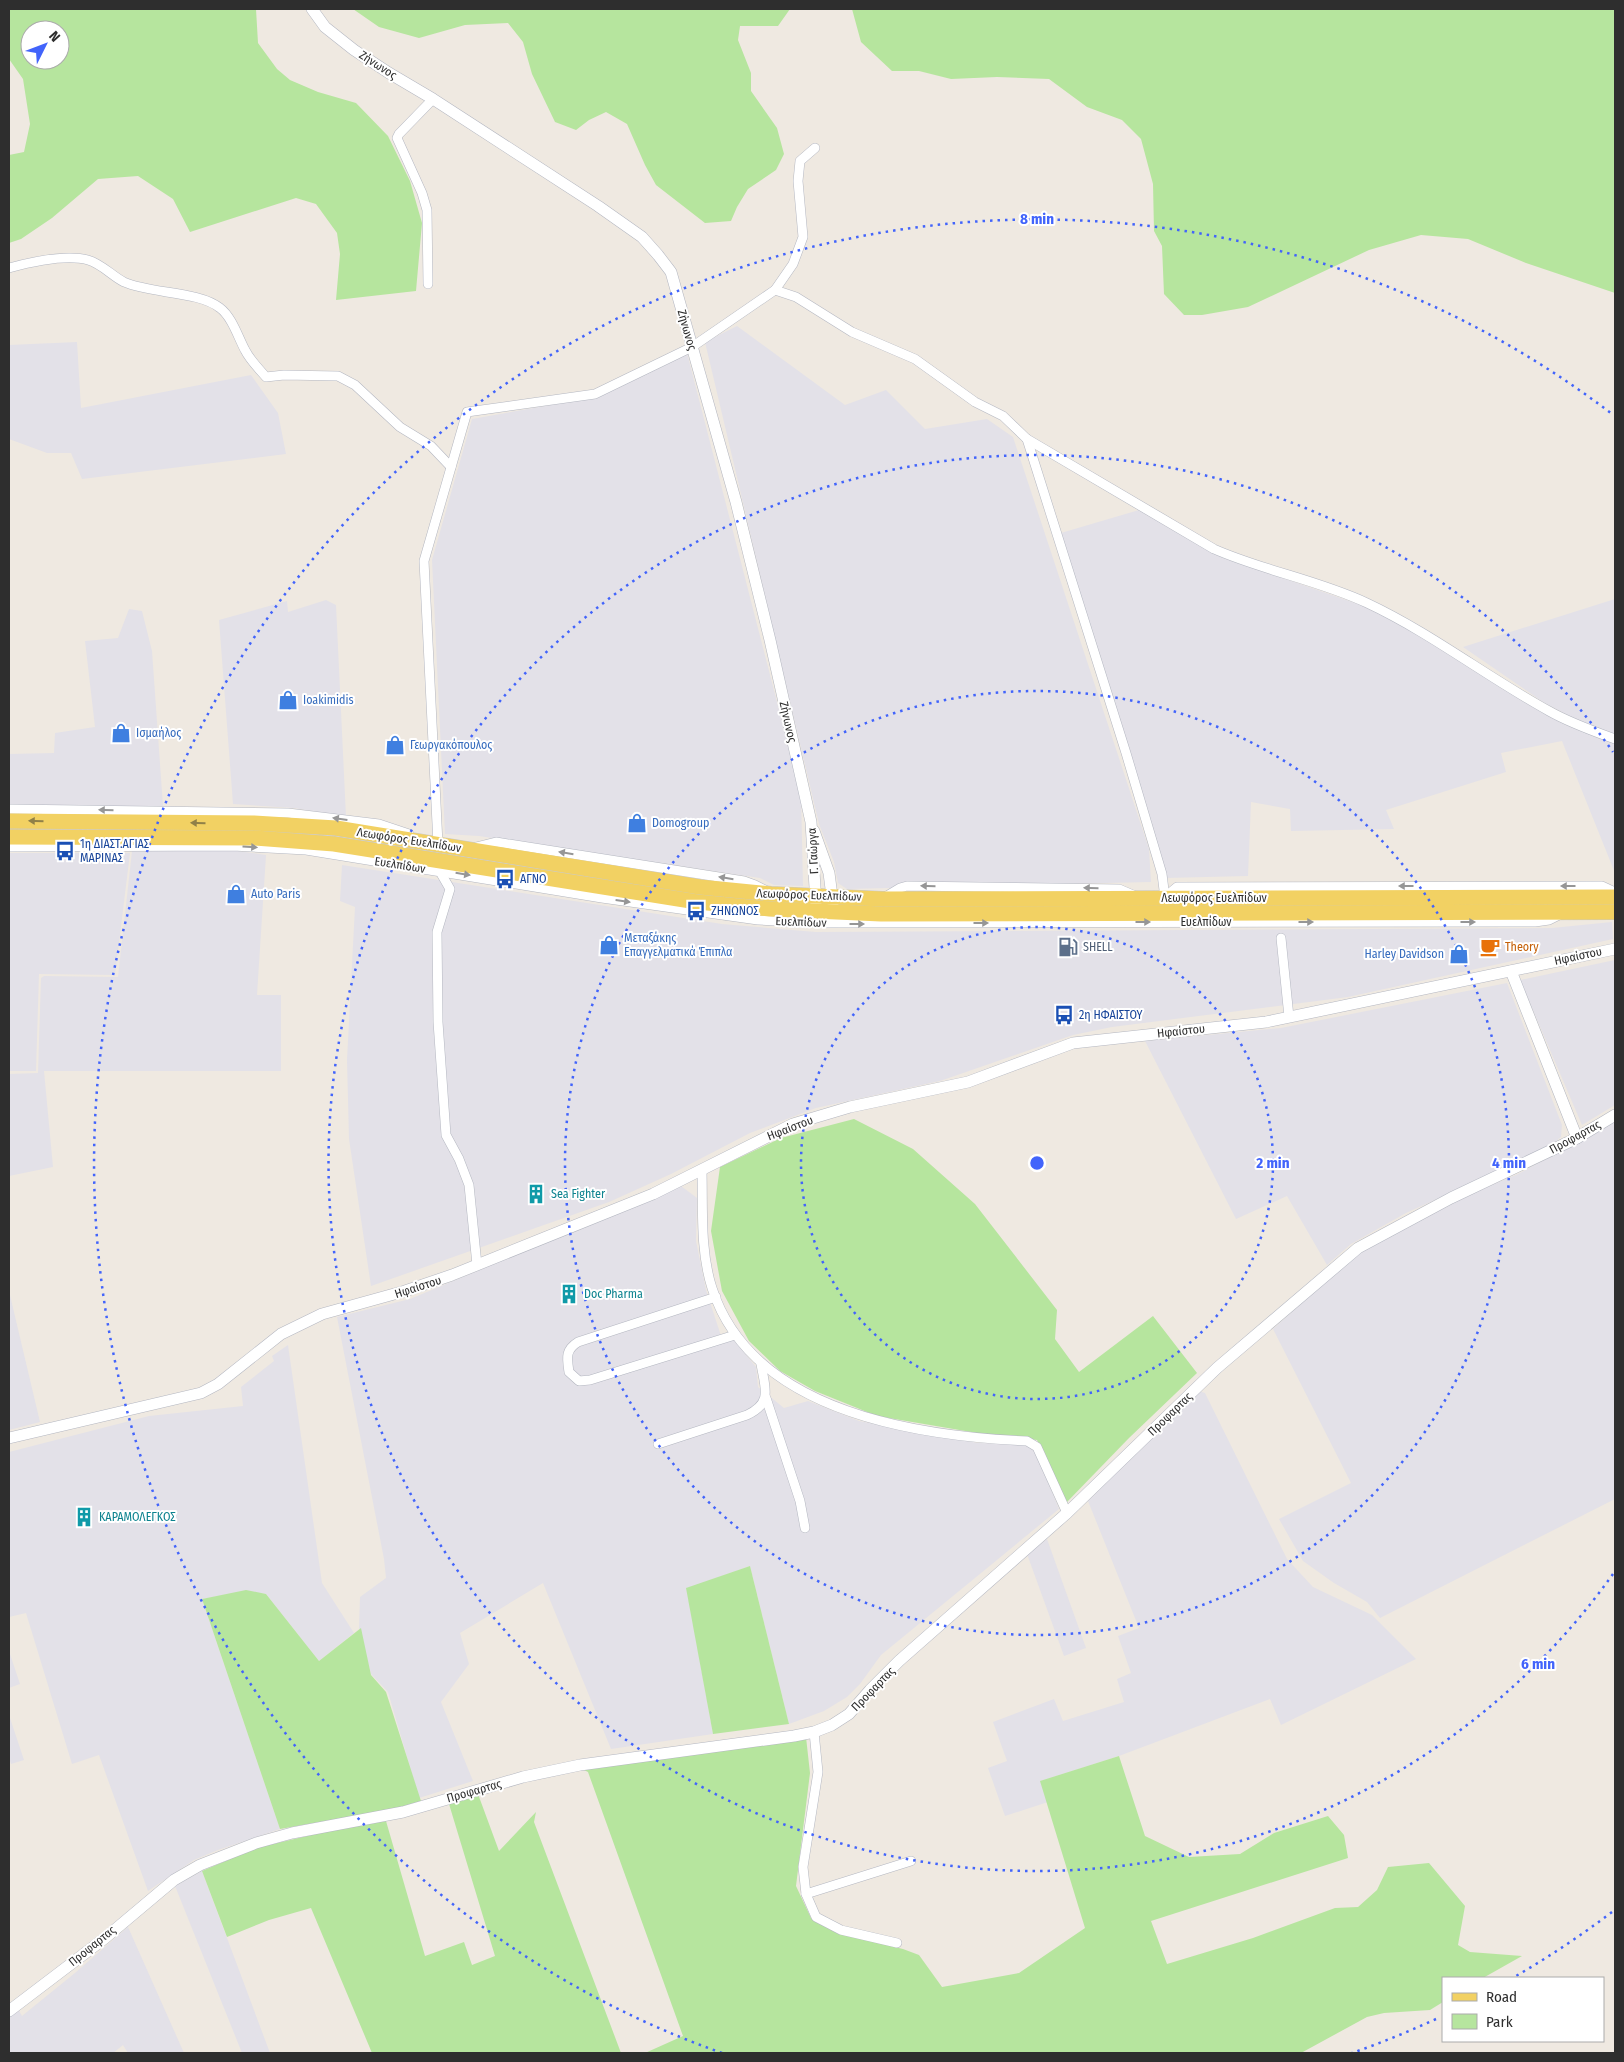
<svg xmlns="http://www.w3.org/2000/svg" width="1624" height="2062" font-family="'Fira Sans Condensed',sans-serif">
  <rect width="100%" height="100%" fill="#efe9e1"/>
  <g fill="#e3e1e8">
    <path d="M737 326 845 405 886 390 925 429 987 419 1013 437 1149 849 1151 882 847 889 838 883 834 862 819 824 705 342Z"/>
    <path d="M77 342 81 408 251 375 278 413 286 454 82 479 71 453H47L9 439V345Z"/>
    <path d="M687 353 801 795 803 886 774 885 760 878 479 836 445 834 432 560 472 419 596 397Z"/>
    <path d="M1139 510 1254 568 1375 610 1405 626 1472 668 1615 743V873L1562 741 1501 753 1506 772 1386 810 1394 829 1291 831 1290 809 1251 802 1248 876 1165 878 1061 533Z"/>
    <path d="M1615 599V736L1575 719 1543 702 1463 647Z"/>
    <path d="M326 600 336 605 346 817 294 808 233 804 219 620 287 601 288 612Z"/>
    <path d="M129 609 142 611 152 651 163 806 9 808V754L54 753 55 733 95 727 85 641 118 638Z"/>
    <path d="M231 850 266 855 257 995H281V1071H44L53 1167 9 1176V1074L38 1073 41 978 44 976 118 977 132 851Z"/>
    <path d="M9 853H130L115 975 39 974 36 1071H9Z"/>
    <path d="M342 865 722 924 816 932 1552 928 1612 922 1613 939 1348 997 1112 1027 1073 1035 940 1081 816 1108 750 1133 671 1174 609 1202 371 1286 349 1139 347 1060 355 907 340 901Z"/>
    <path d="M1615 960V1105L1582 1125 1520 980Z"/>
    <path d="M1507 983 1562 1125 1561 1137 1547 1149 1406 1213 1351 1244 1327 1265 1287 1196 1236 1219 1145 1041 1281 1028Z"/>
    <path d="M1615 1119V1499L1380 1618 1367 1602 1334 1583 1303 1561 1279 1519 1351 1483 1273 1329 1360 1251 1456 1200 1518 1174 1580 1141Z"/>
    <path d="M681 1186 697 1198 696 1241 706 1290 723 1342 734 1340 756 1367 758 1387 784 1408 808 1401 859 1421 978 1443 1026 1444 1034 1447 1059 1509 881 1655 860 1684 847 1697 824 1711 789 1724 750 1566 687 1589 713 1734 611 1749 543 1583 460 1633 469 1664 441 1702 473 1781 419 1798 388 1692 371 1674 359 1628 360 1597 386 1578 384 1559 337 1317 410 1299Z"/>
    <path d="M9 1291 40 1422 9 1430Z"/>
    <path d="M288 1345 322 1583 354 1633 319 1661 266 1594 246 1591 202 1599 280 1829 218 1850 194 1860 148 1891 99 1755 72 1764 26 1613 9 1617V1452L149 1416 243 1406 241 1387 274 1361 272 1356Z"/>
    <path d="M1199 1391 1205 1393 1287 1559 1313 1587 1372 1615 1416 1659 1281 1725 1270 1699 1119 1756 1041 1781 1048 1802 1005 1816 988 1768 1007 1761 993 1722 1054 1699 1063 1721 1124 1702 1117 1679 1131 1673 1118 1636 1139 1628 1088 1501Z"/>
    <path d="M1047 1539 1086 1648 1064 1656 1027 1554Z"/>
    <path d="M9 1651 20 1684 9 1688Z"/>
    <path d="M9 1715 24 1760 11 1764 9 1758Z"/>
    <path d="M202 1871 270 2053H242L175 1886Z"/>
    <path d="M128 1927 184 2053H128L123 2045 113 2053H9V2017L18 2009 22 2016 75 1973Z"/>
  </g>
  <g fill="#b6e59e" fill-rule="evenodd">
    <path d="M9 9H256L258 43 277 69 290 80 318 92 356 103 388 136 410 181 422 223 416 291 336 300 340 254 337 233 316 204 296 198 190 232 173 199 138 176 98 179 52 218 21 239 9 243V155L24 152 30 124 23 79 9 59ZM30 30H60V60H30Z"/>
    <path d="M353 9H790L778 26H740L738 40 751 73V91L777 128 784 154 776 170 748 189 737 207 731 221 705 223 656 185 645 165 627 124 606 112 589 120 576 130 555 122 532 74 523 42 508 23 465 25 419 38 379 27Z"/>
    <path d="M852 9H1615V293L1526 263 1468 239 1421 235 1369 250 1248 307 1202 315H1184L1164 294 1162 246 1154 231 1153 184 1141 139 1122 120 1087 107 1049 79 997 77 951 79 919 71H892L861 42Z"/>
    <path d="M854 1119 913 1149 975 1204 1057 1310 1055 1339 1079 1372 1153 1316 1197 1373 1129 1438 1067 1502 1037 1440 983 1434 877 1416 815 1391 780 1371 749 1341 722 1291 711 1231 720 1167 781 1138Z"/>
    <path d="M750 1566 789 1724 713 1734 686 1588Z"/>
    <path d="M246 1590 266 1594 319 1661 361 1628 371 1675 386 1692 421 1801 394 1809 280 1829 202 1599Z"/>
    <path d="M806 1737 810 1773 796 1886 811 1918 844 1935 903 1949 919 1955 942 1987 1019 1973 1085 1928 1040 1781 1119 1756 1145 1836 1189 1857 1240 1854 1274 1833 1328 1816 1344 1835 1348 1858 1151 1921 1167 1964 1253 1938 1335 1908 1358 1907 1377 1890 1388 1867 1429 1863 1465 1906 1458 1945 1470 1952 1522 1956 1483 1978H1443V2002L1430 2010 1384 2013 1367 2017 1301 2053H645L683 2036 588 1772 582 1769Z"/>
    <path d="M478 1794 499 1851 536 1812 534 1822 621 2053H372L311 1908 269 1920 227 1937 202 1871 256 1848 320 1833 386 1821 425 1956 464 1942 472 1965 495 1956 449 1804Z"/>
  </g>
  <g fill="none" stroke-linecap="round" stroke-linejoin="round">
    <defs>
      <g id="minor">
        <path d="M9 268C31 262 66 254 88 260 102 264 112 276 124 282 151 294 199 291 220 308 232 317 238 337 245 350 250 360 259 369 266 377L284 375 338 376 355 385 400 427 431 446 451 467"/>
        <path d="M428 284 427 210 422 193 397 138 399 134 433 99"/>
        <path d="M775 290 793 264 803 237 798 181 800 161 815 148"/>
        <path d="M1027 439 1126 753 1162 874 1165 898"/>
        <path d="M9 809 288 813 379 824 409 834"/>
        <path d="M435 843 438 844 424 561 467 412 595 394 692 347 775 290 796 297 852 332 915 359 975 402 1003 416 1027 439 1214 549C1264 571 1318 580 1367 603 1431 633 1487 677 1549 711 1570 723 1593 731 1615 739"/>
        <path d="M9 847 233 846 306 850 602 898 758 920 808 923 1535 922 1549 920 1559 915"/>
        <path d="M476 847 496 842 744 881 755 885 765 890"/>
        <path d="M439 870 450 889 437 932 438 1022 446 1135 459 1159 469 1185 477 1265"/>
        <path d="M885 897 900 888 907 886 1119 889 1133 895"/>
        <path d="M1165 897 1177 887 1602 886 1615 892"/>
        <path d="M1281 938 1289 1017"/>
        <path d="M702 1171C703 1209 700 1251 712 1288 752 1412 915 1436 1027 1441L1037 1447 1067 1513"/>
        <path d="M716 1297 578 1342C565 1350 567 1358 569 1372L579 1381 590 1380 735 1335"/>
        <path d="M766 1398 800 1501 805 1528"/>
        <path d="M658 1444 747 1415C773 1403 765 1388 761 1364"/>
        <path d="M814 1732 818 1772 803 1867 806 1894 816 1917 841 1930 897 1943"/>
        <path d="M806 1894 911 1861"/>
      </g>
      <g id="tertiary">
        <path d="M312 9 325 27 354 50 389 73 433 99 598 206 642 237 658 255 671 272 736 502 770 640 811 822 816 904"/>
        <path d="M814 831 829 873 833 904"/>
        <path d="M1511 971 1577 1138"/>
        <path d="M9 1438 201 1393 218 1384 281 1334 322 1314 405 1291 452 1275 653 1194 793 1124 850 1107 968 1082 1073 1043 1266 1022 1615 949"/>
        <path d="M9 2011 105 1938 174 1880 200 1865 256 1843 292 1833 403 1812 523 1777 580 1765 794 1736 814 1732 832 1725 849 1714 870 1690 899 1661 1067 1513 1217 1368 1358 1248 1451 1198 1577 1138 1615 1115"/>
      </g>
      <g id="primary">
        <path d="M9 821 254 823 336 828 700 887 771 894 882 899 1615 897"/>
        <path d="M9 837 255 838 334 844 697 902 770 909 881 914 1615 912"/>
      </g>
    </defs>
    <use href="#minor" stroke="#b4b7c1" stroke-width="10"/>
    <use href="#tertiary" stroke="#b4b7c1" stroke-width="12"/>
    <use href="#primary" stroke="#c9c9c9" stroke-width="16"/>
    <use href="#minor" stroke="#fff" stroke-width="9"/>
    <use href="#tertiary" stroke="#fff" stroke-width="11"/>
    <use href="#primary" stroke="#f2d163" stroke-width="15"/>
  </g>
  <defs><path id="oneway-solid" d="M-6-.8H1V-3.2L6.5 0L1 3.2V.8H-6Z" transform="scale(1.25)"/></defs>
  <g fill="#969696">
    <use href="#oneway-solid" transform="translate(106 810) rotate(-179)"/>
    <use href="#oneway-solid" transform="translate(340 819) rotate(-172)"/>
    <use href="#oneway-solid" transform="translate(250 847) rotate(3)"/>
    <use href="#oneway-solid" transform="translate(566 853) rotate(-171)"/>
    <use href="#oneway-solid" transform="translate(463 874) rotate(9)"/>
    <use href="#oneway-solid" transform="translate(726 878) rotate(-171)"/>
    <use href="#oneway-solid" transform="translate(928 886) rotate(-179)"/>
    <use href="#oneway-solid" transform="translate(1406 886) rotate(180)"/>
    <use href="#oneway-solid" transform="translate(1568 886) rotate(180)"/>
    <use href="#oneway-solid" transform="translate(1091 888) rotate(-179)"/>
    <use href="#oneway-solid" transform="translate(623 901) rotate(8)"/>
    <use href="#oneway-solid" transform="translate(1143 922)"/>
    <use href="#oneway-solid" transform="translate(1306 922)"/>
    <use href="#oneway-solid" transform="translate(1468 922)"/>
    <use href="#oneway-solid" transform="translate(981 923)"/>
    <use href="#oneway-solid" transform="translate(857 924)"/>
  </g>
  <g fill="#908048">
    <use href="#oneway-solid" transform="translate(36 821) rotate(-179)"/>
    <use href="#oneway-solid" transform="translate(198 823) rotate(-179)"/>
  </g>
  <g fill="none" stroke="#4264fb" stroke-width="2.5" stroke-dasharray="2.5 5">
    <circle cx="1037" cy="1163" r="236"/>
    <circle cx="1037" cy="1163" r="472"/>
    <path d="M1613 1574A708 708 0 1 1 1613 752"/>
    <path d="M1612 1912A944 944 0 0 1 1516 1976M1436 2019A944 944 0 0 1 1352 2053M722 2053A944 944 0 1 1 1612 414"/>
  </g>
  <defs>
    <symbol id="shop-bare" viewBox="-9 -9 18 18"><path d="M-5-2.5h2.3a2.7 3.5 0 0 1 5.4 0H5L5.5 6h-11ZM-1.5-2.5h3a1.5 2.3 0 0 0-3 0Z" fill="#3f7fe0" stroke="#fff" stroke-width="2.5" paint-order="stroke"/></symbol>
    <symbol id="bus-bare" viewBox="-9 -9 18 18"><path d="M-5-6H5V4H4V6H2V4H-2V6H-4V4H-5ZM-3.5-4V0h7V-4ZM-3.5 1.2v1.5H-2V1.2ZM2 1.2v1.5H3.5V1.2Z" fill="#1a4fb4" stroke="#fff" stroke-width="2.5" paint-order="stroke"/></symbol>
    <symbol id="fuel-bare" viewBox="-9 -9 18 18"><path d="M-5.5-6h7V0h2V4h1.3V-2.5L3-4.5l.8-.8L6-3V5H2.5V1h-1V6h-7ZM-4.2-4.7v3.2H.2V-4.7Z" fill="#5c6f8a" stroke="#fff" stroke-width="2.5" paint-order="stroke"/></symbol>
    <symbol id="cafe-bare" viewBox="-9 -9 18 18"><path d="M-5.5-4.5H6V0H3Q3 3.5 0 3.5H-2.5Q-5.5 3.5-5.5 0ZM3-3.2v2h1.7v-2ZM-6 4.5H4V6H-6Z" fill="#e8710a" stroke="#fff" stroke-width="2.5" paint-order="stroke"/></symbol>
    <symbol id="building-bare" viewBox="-9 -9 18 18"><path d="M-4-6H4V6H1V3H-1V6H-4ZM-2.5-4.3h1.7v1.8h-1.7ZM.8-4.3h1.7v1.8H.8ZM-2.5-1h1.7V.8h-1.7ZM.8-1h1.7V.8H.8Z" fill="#0f9aa8" stroke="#fff" stroke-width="2.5" paint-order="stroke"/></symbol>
  </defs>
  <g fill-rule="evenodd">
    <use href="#shop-bare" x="274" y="686" width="28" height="28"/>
    <use href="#shop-bare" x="107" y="719" width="28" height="28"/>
    <use href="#shop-bare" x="381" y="731" width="28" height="28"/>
    <use href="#shop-bare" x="623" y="809" width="28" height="28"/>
    <use href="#bus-bare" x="51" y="837" width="28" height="28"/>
    <use href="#bus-bare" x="491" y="865" width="28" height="28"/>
    <use href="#shop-bare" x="222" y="880" width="28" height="28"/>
    <use href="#bus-bare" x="682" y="897" width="28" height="28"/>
    <use href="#shop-bare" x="595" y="931" width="28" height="28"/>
    <use href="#fuel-bare" x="1054" y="933" width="28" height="28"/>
    <use href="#cafe-bare" x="1476" y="933" width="28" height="28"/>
    <use href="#shop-bare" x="1445" y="940" width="28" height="28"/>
    <use href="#bus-bare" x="1050" y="1001" width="28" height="28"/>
    <use href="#building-bare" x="522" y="1180" width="28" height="28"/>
    <use href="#building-bare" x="555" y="1280" width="28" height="28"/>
    <use href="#building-bare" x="70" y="1503" width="28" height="28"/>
  </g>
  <g text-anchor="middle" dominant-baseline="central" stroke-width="4" stroke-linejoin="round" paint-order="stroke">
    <g font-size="12" fill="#2e2e2e" stroke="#fff">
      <text transform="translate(378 65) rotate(33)">Ζήνωνος</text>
      <text transform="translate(687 330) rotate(74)">Ζήνωνος</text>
      <text transform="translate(788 722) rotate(77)">Ζήνωνος</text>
      <text transform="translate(409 840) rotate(9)">Λεωφόρος Ευελπίδων</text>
      <text transform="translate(813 851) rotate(-93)">Γ. Γαώργα</text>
      <text transform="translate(400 865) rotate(9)">Ευελπίδων</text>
      <text transform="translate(809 895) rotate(2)">Λεωφόρος Ευελπίδων</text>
      <text x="1214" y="898">Λεωφόρος Ευελπίδων</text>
      <text transform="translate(801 922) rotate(2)">Ευελπίδων</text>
      <text x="1206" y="922">Ευελπίδων</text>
      <text transform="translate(1578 956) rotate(-12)">Ηφαίστου</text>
      <text transform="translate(1181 1031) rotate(-6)">Ηφαίστου</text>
      <text transform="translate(790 1128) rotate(-21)">Ηφαίστου</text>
      <text transform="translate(1575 1137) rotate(-29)">Προφαρτας</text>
      <text transform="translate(418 1287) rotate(-18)">Ηφαίστου</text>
      <text transform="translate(1170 1414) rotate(-44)">Προφαρτας</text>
      <text transform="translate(873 1689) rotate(-46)">Προφαρτας</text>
      <text transform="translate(474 1791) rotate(-16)">Προφαρτας</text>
      <text transform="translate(92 1946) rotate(-39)">Προφαρτας</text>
    </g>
    <g font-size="12" fill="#366cbe" stroke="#fff" text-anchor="start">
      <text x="303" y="700">Ioakimidis</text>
      <text x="136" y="733">Ισμαήλος</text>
      <text x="410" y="745">Γεωργακόπουλος</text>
      <text x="652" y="823">Domogroup</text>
      <text x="251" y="894">Auto Paris</text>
      <text x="624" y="938">Μεταξάκης<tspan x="624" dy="14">Επαγγελματικά Έπιπλα</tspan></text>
      <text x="1444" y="954" text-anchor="end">Harley Davidson</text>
    </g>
    <g font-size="12" fill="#164399" stroke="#fff" text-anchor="start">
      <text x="80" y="844">1η ΔΙΑΣΤ.ΑΓΙΑΣ<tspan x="80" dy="14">ΜΑΡΙΝΑΣ</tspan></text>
      <text x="520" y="879">ΑΓΝΟ</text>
      <text x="711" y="911">ΖΗΝΩΝΟΣ</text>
      <text x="1079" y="1015">2η ΗΦΑΙΣΤΟΥ</text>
    </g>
    <g font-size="12" fill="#4e5e75" stroke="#fff" text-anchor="start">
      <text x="1083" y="947">SHELL</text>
    </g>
    <g font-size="12" fill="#c56008" stroke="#fff" text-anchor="start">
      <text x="1505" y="947">Theory</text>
    </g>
    <g font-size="12" fill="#0d838f" stroke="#fff" text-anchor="start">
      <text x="551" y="1194">Sea Fighter</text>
      <text x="584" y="1294">Doc Pharma</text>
      <text x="99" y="1517">ΚΑΡΑΜΟΛΕΓΚΟΣ</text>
    </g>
  </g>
  <circle cx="1037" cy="1163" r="8" fill="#4264fb" stroke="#fff" stroke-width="2.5"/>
  <g font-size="15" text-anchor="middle" font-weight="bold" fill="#4264fb" stroke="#fff" stroke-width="4" stroke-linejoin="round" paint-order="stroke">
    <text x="1037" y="224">8 min</text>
    <text x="1273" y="1168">2 min</text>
    <text x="1509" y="1168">4 min</text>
    <text x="1538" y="1669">6 min</text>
  </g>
  <rect width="1624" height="2062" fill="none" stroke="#2e2e2e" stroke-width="20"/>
  <rect x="1442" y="1977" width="162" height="65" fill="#ffffff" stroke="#ababab"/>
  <rect x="1452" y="1993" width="25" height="8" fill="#f2d163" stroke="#ababab"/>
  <text x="1486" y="2002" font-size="15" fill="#2e2e2e">Road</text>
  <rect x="1452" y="2014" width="25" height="15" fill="#b6e59e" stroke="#ababab"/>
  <text x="1486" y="2027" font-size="15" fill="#2e2e2e">Park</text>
  <g transform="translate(45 45) rotate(48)"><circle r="24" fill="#ffffff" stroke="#ababab"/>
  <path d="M0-4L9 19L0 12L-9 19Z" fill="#4264fb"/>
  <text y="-8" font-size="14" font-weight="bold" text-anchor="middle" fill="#2e2e2e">N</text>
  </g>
</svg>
